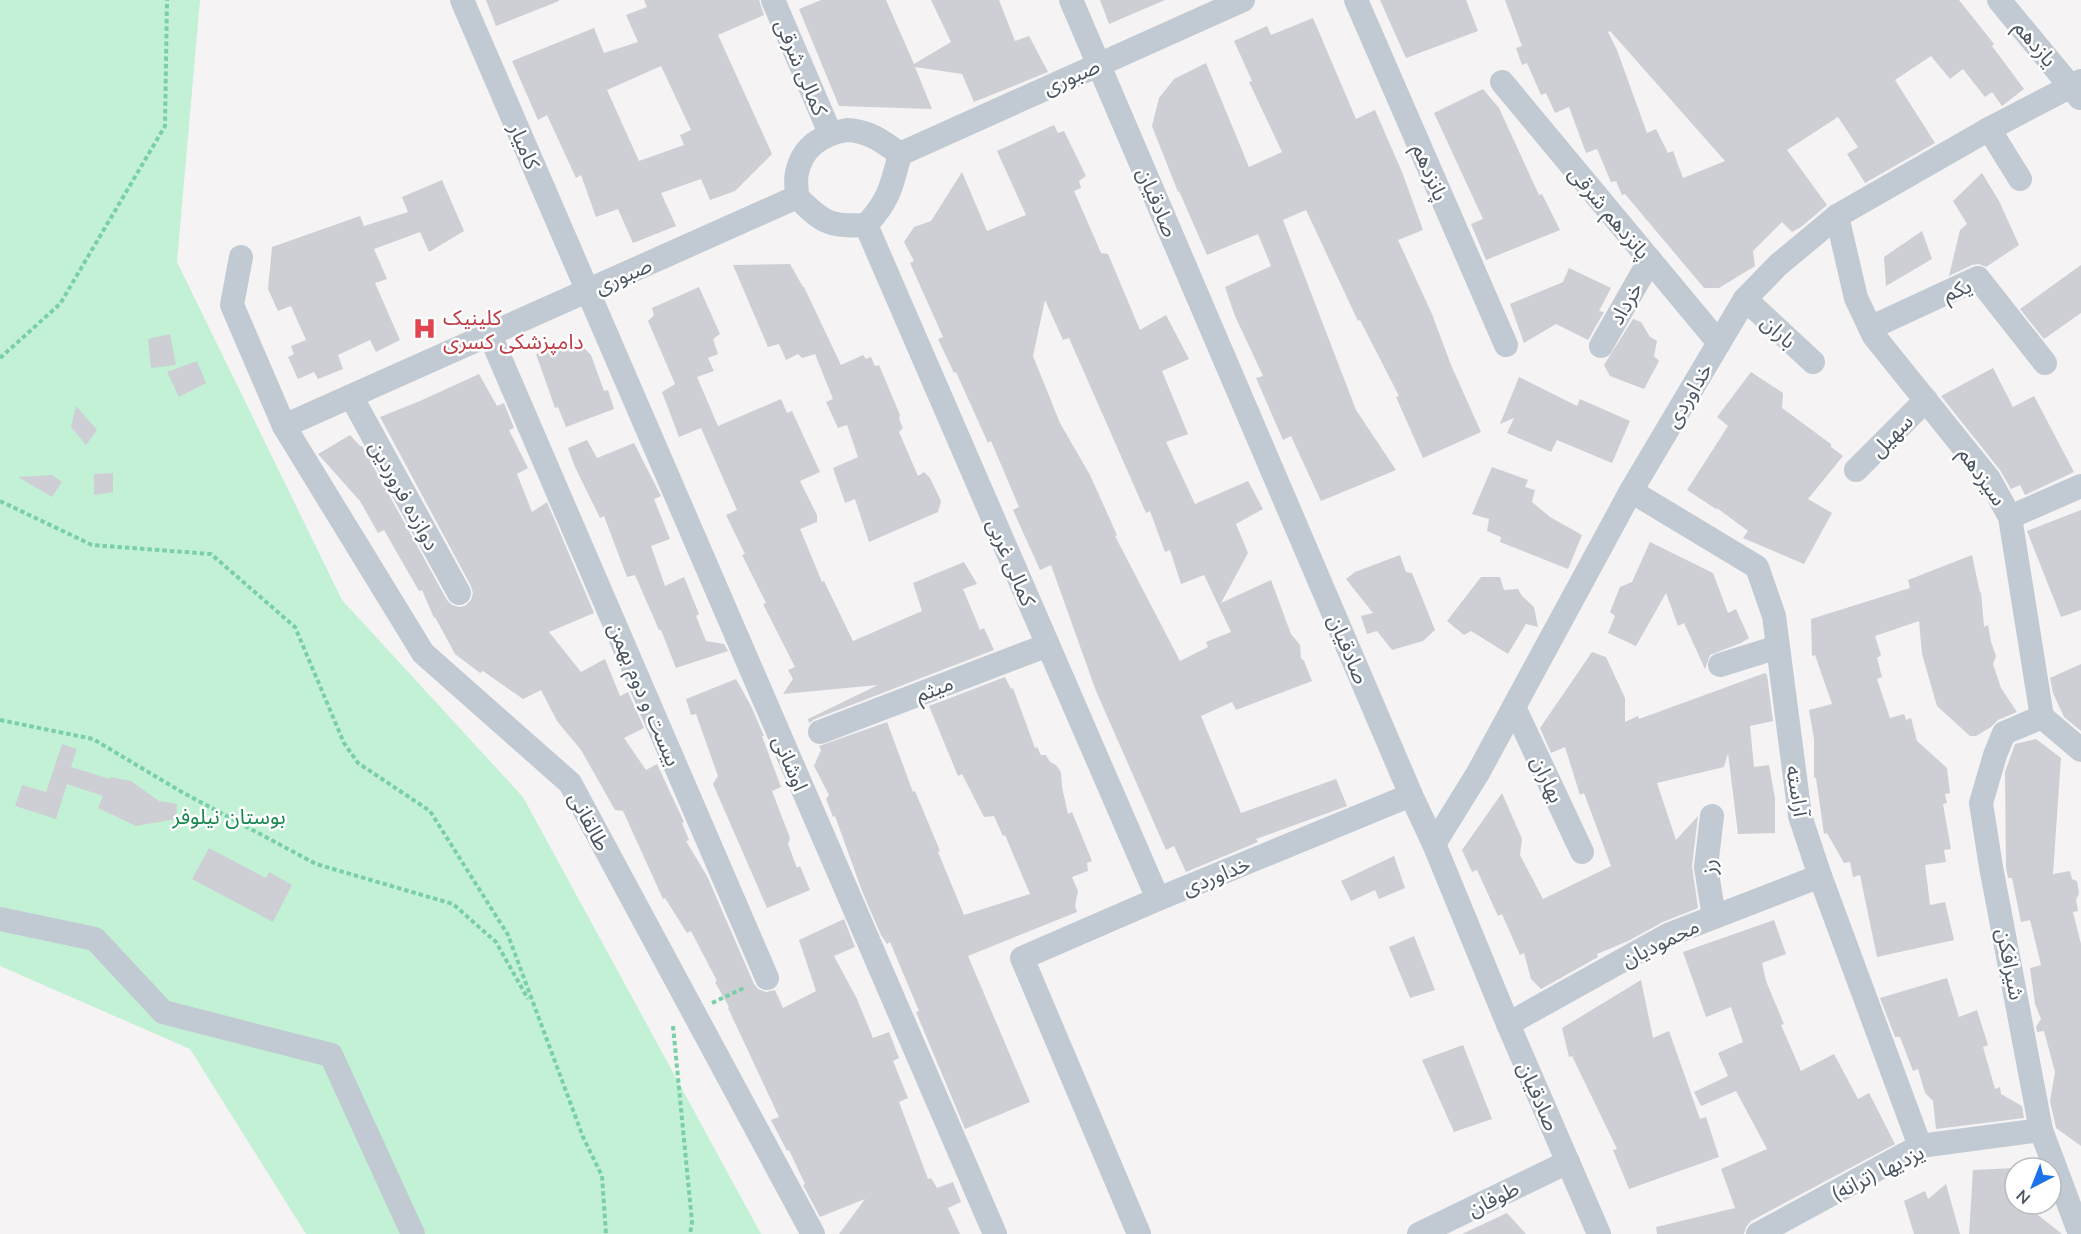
<svg xmlns="http://www.w3.org/2000/svg" width="2081" height="1234" font-family="Mulish,'Noto Sans Arabic',sans-serif">
  <rect width="100%" height="100%" fill="#f5f3f3"/>
  <path fill="#c3f1d5" d="M0 0H200L177 262 342 600 523 797 761 1234H306L190 1049 0 966Z"/>
  <g fill="#cdcfd5" fill-rule="evenodd">
    <path d="M486 0H559V1L496 26Z"/>
    <path d="M644 0H759L764 15 718 35 772 154 735 191 710 200 701 179 661 193 676 226 633 243 618 209 596 217 581 175 576 178 547 115 538 120 512 61 594 28 604 53 638 42 626 15 647 7ZM661 66 691 130 680 135 684 145 639 161 607 90Z"/>
    <path d="M821 0H886L914 64 951 42 931 0H999L1015 41 1029 36 1048 72 974 102 962 74 915 67 932 109 839 106 799 9Z"/>
    <path d="M1100 0H1165L1109 24Z"/>
    <path d="M1380 0H1466L1478 31 1406 58Z"/>
    <path d="M1505 0H1959L1994 44 1992 46 2024 89 2002 106 1992 92 1985 97 1963 69 1950 79 1931 56 1895 80 1935 143 1865 183 1847 154 1858 147 1838 117 1787 150 1827 205 1801 227 1792 232 1782 222 1753 251 1755 266 1719 288H1704L1625 194 1622 195 1616 181 1611 182 1597 149 1586 153 1569 107 1555 113 1546 93 1541 95 1527 63 1522 65 1516 48 1522 46ZM1610 31 1619 41 1725 161 1683 178 1673 151 1668 153 1656 129 1647 133 1617 50 1608 32Z"/>
    <path d="M1313 18 1356 119 1375 110 1402 172 1423 230 1398 240 1432 314 1451 365 1481 432 1423 458 1396 397 1399 396 1360 320 1358 321 1306 210 1283 220 1356 410 1396 470 1321 501 1291 436 1283 440 1256 378 1263 376 1235 316 1225 287 1271 266 1258 234 1207 255 1179 191 1178 192 1152 126 1159 98 1174 79 1206 63 1249 167 1282 152 1249 82 1252 81 1234 41 1267 26 1271 35Z"/>
    <path d="M1483 89 1499 108 1539 195 1542 194 1560 230 1486 260 1471 224 1483 219 1434 113Z"/>
    <path d="M1054 125 1058 133 1064 131 1086 176 1079 181 1081 188 1074 191 1101 253 1108 254 1140 330 1166 315 1189 359 1162 371 1188 434 1166 442 1195 504 1248 481 1263 509 1236 524 1248 553 1221 603 1271 580 1291 634 1300 645 1301 658 1304 661 1312 681 1236 710 1232 702 1201 716 1241 813 1336 779 1347 806 1256 839 1258 842 1186 872 1174 846 1166 850 1096 691 1051 565 1040 570 1013 510 1019 507 991 441 988 443 956 372 954 373 938 339 943 337 910 263 914 261 904 242 914 227 931 221 962 172 987 231 1026 215 997 151ZM1045 300 1063 340 1069 338 1146 513 1150 511 1165 552 1170 550 1181 584 1204 575 1231 632 1206 642 1208 647 1180 661 1115 536 1117 535 1090 475 1060 423 1033 356Z"/>
    <path d="M1982 173 1999 201 2019 245 1986 267 1979 264 1972 265 1949 276 1960 230 1967 224 1953 201Z"/>
    <path d="M442 180 464 231 429 252 420 232 374 249 387 279 375 283 400 340 376 352 370 340 338 355 343 369 318 379 314 372 298 379 288 357 294 354 291 346 306 340 291 306 278 311 268 289 272 247 360 216 364 226 408 212 402 197Z"/>
    <path d="M1922 231 1932 259 1886 286 1884 257Z"/>
    <path d="M790 264 803 287H804L841 365 863 355 866 359 871 357 875 366 879 365 900 415 899 419 903 428 899 432 918 476 924 472 930 478 941 501 938 512 869 542 855 499 845 503 833 468 858 457 847 425 838 428 826 402 833 399 815 354 802 358 798 354 786 360 779 344 768 347 733 265Z"/>
    <path d="M2081 265V313L2044 339 2020 309Z"/>
    <path d="M1569 268 1611 288 1599 311 1604 312 1588 340 1556 324 1524 343 1510 304 1563 282Z"/>
    <path d="M699 287 720 334 713 339 718 354 708 358 714 371 697 377 718 426 781 399 787 413 792 411 820 472 800 481 817 515V522L800 529 822 582 824 581 853 641 922 611 913 583 964 562 977 584 963 589 980 630 984 628 994 650 815 719 809 723 808 719 878 685 783 694 793 679 788 670 795 667 763 604 766 603 742 555 745 554 726 515 737 510 701 428 679 437 662 392 675 384 648 321 654 315 652 308Z"/>
    <path d="M1633 319 1641 322 1650 337 1657 341 1654 356 1659 361 1644 389 1610 376 1604 365Z"/>
    <path d="M170 334 176 365 151 368 148 339Z"/>
    <path d="M573 342 585 349 591 355 604 391 608 390 614 409 566 427 558 407 555 408 536 354Z"/>
    <path d="M197 361 206 383 179 397 167 372Z"/>
    <path d="M1993 368 2013 407 2034 396 2074 472 2025 495 2020 485 2011 489 2000 470 1941 396Z"/>
    <path d="M1751 372 1783 393 1782 408 1831 444V447L1843 456 1808 499 1832 513 1804 564 1743 538 1748 531 1717 508 1716 509 1687 490 1728 426 1717 417Z"/>
    <path d="M479 374 497 406 504 403 514 428 509 430 528 468 517 474 532 512 547 502 594 613 549 632 581 672 605 659 620 696 628 692 644 728 624 738 646 770 657 764 684 822 682 823 689 840 686 841 707 876 754 984 758 989 766 992 775 990 783 1008 816 991 799 940 844 919 855 947 834 956 857 999 873 1038 889 1032 899 1058 893 1061 908 1098 899 1102 928 1179 931 1178 937 1188 953 1182 961 1202 948 1208 960 1234H839L865 1199 820 1217 803 1185 805 1184 789 1150 787 1151 771 1120 779 1117 728 1008 729 1007 715 982 717 981 691 931 687 933 665 898 663 899 623 811 615 810 581 750 557 721 541 690 523 699 483 671 480 673 455 654 435 617 434 618 422 590 419 591 384 530 378 533 360 501 318 454 350 435 360 446H362L447 600 452 605 459 607 465 606 471 600 473 593 471 586 380 417 420 401Z"/>
    <path d="M1519 377 1577 406 1580 399 1630 421 1612 463 1557 440 1551 452 1507 433 1514 418 1500 424Z"/>
    <path d="M76 406 97 430 86 445 71 427Z"/>
    <path d="M587 440 597 458 634 443 661 496 654 499 670 539 651 546 665 586 684 577 699 614 696 616 706 641 724 644 728 651 676 668 661 630H659L635 575 627 577 604 516 600 518 575 467 568 448Z"/>
    <path d="M1492 467 1528 480 1525 487 1535 490 1532 502 1550 517 1582 535 1568 569 1500 542 1501 537 1487 531 1489 519 1472 514Z"/>
    <path d="M113 473V492L94 495V474Z"/>
    <path d="M52 475 62 482 52 497 18 477Z"/>
    <path d="M2081 510V610L2061 617 2027 531Z"/>
    <path d="M1650 542 1713 573 1728 613 1736 609 1749 638 1741 643 1710 655 1705 669 1684 623 1678 626 1666 593 1636 646 1608 633 1615 616 1610 612 1620 587 1632 582Z"/>
    <path d="M1400 555 1406 572 1412 573 1435 630 1423 641 1392 650 1377 631 1367 634 1361 616 1373 613 1346 579 1355 572Z"/>
    <path d="M1972 555 1980 593 1981 592 1984 627 1988 625 1991 642 1996 656 1993 664 2001 688 2017 712 1998 720 1991 727 1976 736H1970L1937 706 1922 654 1919 621 1875 636 1881 655 1877 658 1882 677 1877 679 1890 718 1904 714 1906 720 1911 718 1917 741 1947 768 1950 793 1945 794 1947 803 1943 804 1951 849 1944 850 1946 862 1925 865 1930 905 1945 902 1954 940 1877 957 1860 875 1853 877 1850 862 1844 863 1827 833 1824 834 1816 778H1814V739L1809 710 1832 704 1815 655 1812 656 1811 619 1910 588 1908 580Z"/>
    <path d="M1481 577H1500L1504 590 1518 589 1522 596 1534 607 1538 627 1526 624 1508 654 1471 631 1464 635 1447 621Z"/>
    <path d="M1592 652 1606 657 1625 698V722L1638 716 1639 719 1765 673 1767 675 1773 721 1750 726 1754 767 1769 765 1775 798V833L1738 834 1728 753 1724 767 1657 783 1676 840 1698 816 1692 866 1698 908 1663 922 1628 941 1597 954 1598 957 1541 989 1531 979 1524 953 1520 955 1502 914 1498 916 1477 870 1472 872 1462 850 1502 793 1522 839 1520 855 1543 899 1611 866 1584 793 1580 795 1565 747 1551 753 1540 728Z"/>
    <path d="M2081 664V731L2064 717 2053 693 2050 678Z"/>
    <path d="M1005 677 1011 689 1013 688 1035 748 1037 747 1041 755H1046L1050 762 1056 765 1061 772 1062 787 1068 814 1072 812 1092 861 1087 863 1088 871 1072 877 1078 891 1075 906 1077 912 968 956 1030 1102 965 1129 916 1012 919 1011 890 942 887 944 881 935 862 891 835 816 833 817 826 799 829 795 814 766 821 750 819 746 887 722 913 792 915 791 940 851 938 852 964 915 1030 894 1005 835 1003 836 994 816 984 817 962 774 958 776 929 706Z"/>
    <path d="M736 679 751 706 764 736H762L781 787 772 791 790 838 788 844 797 868 800 866 810 890 767 908 713 784 718 776 696 714 691 715 686 699Z"/>
    <path d="M2036 739 2061 758 2053 874 2070 871 2072 879 2077 881 2079 893 2076 900 2078 911 2073 912 2081 944V1146L2056 1128 2050 1101 2055 1072 2044 1031 2037 1032 2036 1027 2041 1019 2035 1004 2030 968 2041 965 2030 920 2021 922 2012 878H2008L2006 867 2005 772 2015 744Z"/>
    <path d="M62 744 77 749 71 767 110 779 111 777 131 781 159 801 177 804 176 819 136 826 98 808 103 796 67 784 56 819 15 806 22 785 46 792Z"/>
    <path d="M209 848 266 878 269 872 292 885 273 922 192 879Z"/>
    <path d="M1394 856 1405 888 1379 899 1375 890 1351 901 1341 881Z"/>
    <path d="M1774 920 1786 954 1762 963 1766 981 1784 1024 1781 1025 1801 1071 1834 1054 1858 1099 1869 1093 1895 1144 1751 1221 1746 1227 1744 1234H1657L1656 1227 1735 1208 1721 1169 1767 1149 1736 1091 1701 1106 1694 1092 1728 1076 1718 1053 1743 1042 1731 1007 1706 1017 1683 952Z"/>
    <path d="M1414 936 1435 990 1410 998 1389 947Z"/>
    <path d="M1947 978 1959 1017 1977 1010 1988 1045 1983 1047 1995 1089 2000 1087 2001 1094 2022 1106 2024 1118 1936 1129 1933 1101 1925 1093 1918 1069 1913 1071 1900 1037H1895L1880 998Z"/>
    <path d="M1641 980 1653 1038 1669 1031 1700 1119 1706 1117 1719 1157 1629 1189 1613 1150 1617 1149 1572 1056 1569 1057 1562 1028Z"/>
    <path d="M1463 1045 1492 1119 1454 1132 1422 1060Z"/>
    <path d="M2015 1168V1204H2024L2062 1234H1969L1973 1170Z"/>
    <path d="M1946 1184 1960 1234H1914L1904 1201 1925 1191 1928 1199Z"/>
    <path d="M1507 1213 1526 1234H1462Z"/>
  </g>
  <g fill="none" stroke-linecap="round" stroke-linejoin="round">
    <g stroke="#7ad0a6" stroke-width="4" stroke-dasharray="4.5 3" stroke-linecap="butt">
      <path d="M0 358 60 304 165 126 167 0"/>
      <path d="M0 501 92 545 211 554 295 627 344 743 358 763 430 811 508 935 583 1137 602 1176 606 1234"/>
      <path d="M0 720 93 739 180 791 316 864 453 904 496 942 528 999"/>
      <path d="M712 1003 746 987"/>
      <path d="M673 1026 692 1222 690 1234"/>
    </g>
    <g stroke="#c1cad2" stroke-width="24">
      <path d="M462 0 995 1234"/>
      <path d="M773 0 830 133"/>
      <path d="M1071 0 1411 795 1434 844 1508 1024 1599 1234"/>
      <path d="M1356 0 1506 345"/>
      <path d="M1999 0 2080 98"/>
      <path d="M1502 82 1719 343"/>
      <path d="M1989 129 2020 179"/>
      <path d="M847 130C869 131 882 141 900 154 892 185 889 201 866 225 830 227 823 223 797 197 797 189 795 180 797 173 802 147 823 134 847 130Z"/>
      <path d="M900 154 1243 0"/>
      <path d="M1837 216 1856 298 1874 336 1989 479 2010 517 2042 717 2081 750"/>
      <path d="M866 225 1158 899"/>
      <path d="M241 257 232 305 284 426 423 653 570 783 813 1234"/>
      <path d="M1745 299 1813 362"/>
      <path d="M1870 328 1978 278 2045 363"/>
      <path d="M490 335 767 978"/>
      <path d="M1601 346 1650 260"/>
      <path d="M351 396 459 593"/>
      <path d="M284 426 797 197"/>
      <path d="M1856 470 1926 400"/>
      <path d="M1631 491 1757 567 1774 616 1800 816 1820 876 1920 1146"/>
      <path d="M2010 517 2081 486"/>
      <path d="M1720 665 1778 647"/>
      <path d="M1514 707 1582 852"/>
      <path d="M2042 717 2004 733 1995 755 1981 803 1991 867 2041 1130 2080 1234"/>
      <path d="M820 732 1048 645"/>
      <path d="M1712 816 1706 867 1714 917"/>
      <path d="M1434 844 1478 773 1631 491 1745 299 1778 265 1837 216 1989 129 2081 81"/>
      <path d="M0 919 95 939 163 1012 331 1055 413 1234"/>
      <path d="M1508 1024 1668 935 1820 876"/>
      <path d="M1139 1234 1022 958 1158 899 1411 795"/>
      <path d="M1419 1234 1568 1162"/>
      <path d="M1758 1234 1920 1146 2041 1130"/>
    </g>
  </g>
  <defs>
    <symbol id="hospital-bare" viewBox="-9 -9 18 18"><path d="M-5-5h3v3.5h4V-5h3V5h-3V1.5h-4V5h-3Z" fill="#e0444e" stroke="#fff" stroke-width="2.5" paint-order="stroke"/></symbol>
  </defs>
  <g fill-rule="evenodd">
    <use href="#hospital-bare" x="408" y="312" width="33" height="33"/>
  </g>
  <g text-anchor="middle" dominant-baseline="central" stroke-width="5" stroke-linejoin="round" paint-order="stroke">
    <g font-size="21" fill="#4a5661" stroke="#fff">
      <text transform="translate(2036 43) rotate(50)">یازدهم</text>
      <text transform="translate(802 67) rotate(67)">کمالی شرقی</text>
      <text transform="translate(1071 76) rotate(-24)">صبوری</text>
      <text transform="translate(525 146) rotate(67)">کامیار</text>
      <text transform="translate(1431 172) rotate(67)">پانزدهم</text>
      <text transform="translate(1158 202) rotate(67)">صادقیان</text>
      <text transform="translate(1610 212) rotate(50)">پانزدهم شرقی</text>
      <text transform="translate(623 275) rotate(-24)">صبوری</text>
      <text transform="translate(1957 289) rotate(-22)">یکم</text>
      <text transform="translate(1625 303) rotate(-60)">خرداد</text>
      <text transform="translate(1779 331) rotate(42)">باران</text>
      <text transform="translate(1688 395) rotate(-59)">خداوردی</text>
      <text transform="translate(1891 435) rotate(-45)">سهیل</text>
      <text transform="translate(1983 476) rotate(55)">سیزدهم</text>
      <text transform="translate(405 495) rotate(61)">دوازده فروردین</text>
      <text transform="translate(1012 562) rotate(67)">کمالی غربی</text>
      <text transform="translate(1349 649) rotate(67)">صادقیان</text>
      <text transform="translate(934 688) rotate(-21)">میثم</text>
      <text transform="translate(645 694) rotate(67)">بیست و دوم بهمن</text>
      <text transform="translate(791 763) rotate(67)">اوشانی</text>
      <text transform="translate(1548 779) rotate(65)">بهاران</text>
      <text transform="translate(1798 791) rotate(81)">آراسته</text>
      <text transform="translate(590 821) rotate(62)">طالقانی</text>
      <text transform="translate(1708 867) rotate(-91)">رز</text>
      <text transform="translate(1216 875) rotate(-22)">خداوردی</text>
      <text transform="translate(1660 942) rotate(-26)">محمودیان</text>
      <text transform="translate(2011 964) rotate(79)">شیرافکن</text>
      <text transform="translate(1539 1096) rotate(66)">صادقیان</text>
      <text transform="translate(1877 1172) rotate(-26)">یزدیها (ترانه)</text>
      <text transform="translate(1493 1198) rotate(-26)">طوفان</text>
    </g>
    <g font-size="21" fill="#be3a42" stroke="#fff" text-anchor="start">
      <text x="443" y="317">کلینیک<tspan x="443" dy="24">دامپزشکی کسری</tspan></text>
    </g>
    <g font-size="21" fill="#17864f" stroke="#fff">
      <text x="229" y="816">بوستان نیلوفر</text>
    </g>
  </g>
  <g transform="translate(2033 1186) rotate(222)"><circle r="28" fill="#ffffff" stroke="#b7bbc0" stroke-width="1.5"/>
  <path d="M0-4.5L10 22L0 15L-10 22Z" fill="#1a73e8"/>
  <text y="-9" font-size="16" font-weight="bold" text-anchor="middle" fill="#4a5661">N</text>
  </g>
</svg>
